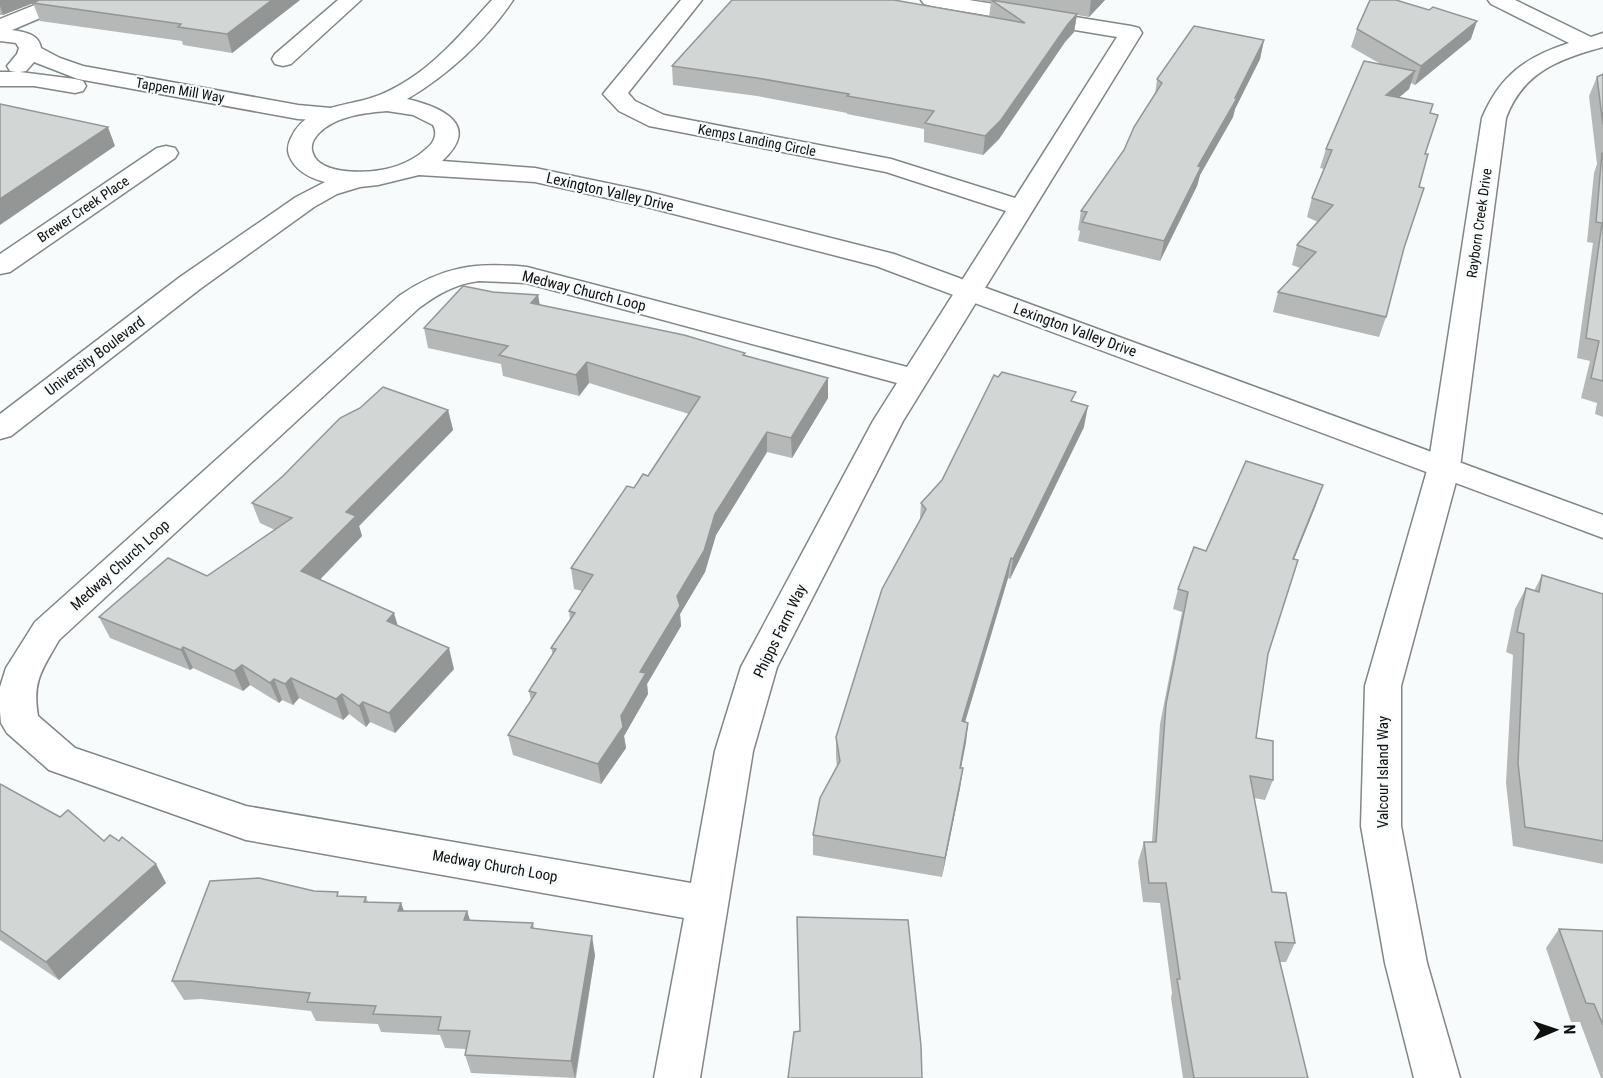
<svg xmlns="http://www.w3.org/2000/svg" width="1603" height="1078" font-family="'Roboto Condensed',sans-serif">
  <rect width="100%" height="100%" fill="#f7fbfb"/>
  <g fill="none" stroke-linecap="round" stroke-linejoin="round">
    <defs>
      <g id="street">
        <path d="M47 0H71L57 11 12 30C25 32 39 34 41 48L60 58 83 66 298 105 342 109 346 114 342 119 334 121 298 119 78 79 34 62 26 71 20 72 75 79 83 81 86 86 83 91 75 93 34 86H0V72H16L10 71 7 66 17 54 19 48 16 43 0 41V19Z"/>
        <path d="M338 0H361L291 64 283 66 275 64 272 59 275 54Z"/>
        <path d="M681 0H702L628 93 635 101 664 115 891 159 1015 198 1117 37 931 6 924 4 921 0H969L1131 26 1139 28 1142 33 903 421 777 667 753 751 700 1078H654L684 918 246 840 49 770 7 733 1 723 0 712V687L6 668 35 622 399 296C442 266 476 262 527 267L907 367 1006 211 886 172 649 126 619 111 603 94ZM479 281 526 283 897 383 873 421 741 667 715 751 691 883 246 806 75 748 38 716C32 681 42 670 59 640L419 308C438 294 455 284 479 281Z"/>
        <path d="M1488 0H1515L1591 37 1603 33V47C1559 59 1523 72 1506 118L1460 467 1401 686V826L1427 963 1460 1078H1414L1385 963 1361 826 1365 686 1428 467 1482 118C1500 75 1526 57 1569 43L1491 4Z"/>
        <path d="M166 146 175 148 178 153 175 158 10 272 0 274V254L157 148Z"/>
      </g>
      <path id="secondary" d="M492 0H513C487 39 448 75 407 99 442 107 482 125 442 161L535 168 649 192 894 254 1603 515V538L876 266 647 207 535 182 419 175 378 185 360 187 337 194 314 207 200 289 11 436 0 439V414L180 277 296 197 325 182C310 178 295 171 289 155 287 149 288 144 291 138 305 106 343 107 371 98 384 94 397 87 408 80 441 59 466 28 492 0ZM387 111 413 115 433 125C438 134 434 143 426 149 414 160 398 167 381 170 363 173 316 175 312 150 311 144 314 138 319 133 336 116 364 113 387 111Z"/>
    </defs>
    <use href="#street" stroke="#828686" stroke-width="3"/>
    <use href="#secondary" stroke="#828686" stroke-width="3"/>
    <use href="#street" fill="#fff" fill-rule="evenodd"/>
    <use href="#secondary" fill="#fff" fill-rule="evenodd"/>
  </g>
  <g fill="#b5b8b6">
    <path d="M0 0H300L232 53 183 45 182 41 40 21 33 3 3 15H0Z"/>
    <path d="M975 0H1105L1089 17 1077 15 1074 32 1065 42 999 139 983 155 924 142V129L847 114V113L757 96 673 85 672 66 989 17 991 2Z"/>
    <path d="M1357 29 1471 39 1415 85 1411 83 1409 89 1399 97 1430 113 1425 154 1419 187 1386 317 1379 337 1273 312 1278 292 1300 268 1292 265 1297 245 1318 222 1307 217 1312 198 1324 169 1320 168 1326 149 1379 63 1351 47Z"/>
    <path d="M1264 40 1260 59 1235 109 1233 117 1200 175 1197 186 1160 261 1078 241 1080 231 1078 230 1081 211 1124 150 1155 95 1157 79Z"/>
    <path d="M1603 74V417L1595 414 1597 403 1581 398 1590 361 1577 358 1593 243 1587 242 1594 173 1597 164 1589 96 1597 77Z"/>
    <path d="M493 292 538 295 540 305 745 353V356L828 378V398L792 458 767 452 716 535 705 572 680 614 681 626 647 684 648 694 624 736 626 748 601 784 513 755 508 735 531 701 529 691 553 655 551 648 570 619 569 611 582 591 574 589 571 568 634 488 648 476 689 414 589 383 579 396 503 376 501 364 428 348 424 328Z"/>
    <path d="M1074 402 1084 427 1010 579 1008 578 965 722 968 723 961 768H963L960 788 942 877 813 855V835L837 767 836 757V737L920 519 921 503Z"/>
    <path d="M448 410 453 430 359 526 362 536 320 579 398 626 454 669 395 733 370 722 366 727 349 714 343 720 299 698 293 705 282 700 279 703 250 685 243 691 193 668 190 670 110 638 99 617 207 576 275 530 260 523 252 503Z"/>
    <path d="M1316 505 1294 559 1268 654 1256 738 1273 780 1265 800 1254 798 1272 892 1295 943 1286 962H1280L1308 1078H1183L1171 998 1172 993 1160 903 1143 902 1138 862 1144 842H1152L1160 724 1182 612 1173 609 1178 589 1206 551Z"/>
    <path d="M1542 575 1603 594V864L1513 846 1506 783 1513 655 1506 652 1515 609 1526 588 1534 591Z"/>
    <path d="M0 784 104 841 166 883 59 980 0 940Z"/>
    <path d="M314 891 339 896 366 897 368 902 401 903 403 911H467L470 920 533 923 534 928 595 955 576 1078 471 1073 465 1055 466 1049 445 1048 440 1035 381 1032 378 1024 316 1021 311 1011 201 999 184 1000 172 981Z"/>
    <path d="M1559 929 1603 931V1078H1601L1580 1022H1571L1546 948Z"/>
  </g>
  <g fill="#939694">
    <path d="M0 0H41L3 15 0 6Z"/>
    <path d="M272 0H300L232 53 227 34Z"/>
    <path d="M1091 0H1105L1089 17Z"/>
    <path d="M1077 14 1074 32 1065 42 999 139 983 155 985 136 1068 24Z"/>
    <path d="M1477 21 1471 39 1415 85 1421 66Z"/>
    <path d="M1264 40 1260 59 1235 109 1233 117 1200 175 1197 186 1160 261 1164 241 1198 166 1235 98Z"/>
    <path d="M1415 71 1409 89 1380 114 1386 95Z"/>
    <path d="M108 127 115 146 0 225V199Z"/>
    <path d="M538 295 541 315 531 303Z"/>
    <path d="M587 362 589 383 579 396 576 375Z"/>
    <path d="M828 378V398L792 458 791 438Z"/>
    <path d="M1088 406 1084 427 1010 579 1013 559Z"/>
    <path d="M448 410 453 430 359 526 362 536 308 592 301 571 346 512Z"/>
    <path d="M767 432V452L716 535 705 572 680 614 681 626 647 684 648 694 624 736 626 748 601 784 598 764 621 716 640 672 715 514Z"/>
    <path d="M1323 485 1316 505 1286 579 1293 559Z"/>
    <path d="M1011 558 1008 578 959 742 962 721Z"/>
    <path d="M394 613 400 633 387 621Z"/>
    <path d="M183 647 193 668 190 670 181 650Z"/>
    <path d="M449 648 454 669 395 733 389 713Z"/>
    <path d="M242 665 250 685 243 691 234 671Z"/>
    <path d="M291 678 299 698 293 705 285 684Z"/>
    <path d="M274 679 282 700 279 703 270 683Z"/>
    <path d="M342 694 349 714 343 720 336 699Z"/>
    <path d="M363 702 370 722 366 727 359 706Z"/>
    <path d="M968 723 966 743 957 788 960 768Z"/>
    <path d="M963 768 960 788 942 877 945 858Z"/>
    <path d="M156 864 166 883 59 980 46 962Z"/>
    <path d="M401 903 408 922 398 911Z"/>
    <path d="M467 911 473 930 464 920Z"/>
    <path d="M592 936 595 955 575 1078 571 1061Z"/>
  </g>
  <g fill="#d2d6d4" stroke="#939694" stroke-width="1.5">
    <path d="M39 0H272L227 34 178 27 181 24 33 3Z"/>
    <path d="M732 0H894L1025 23 991 0 1077 14 1068 24 1001 120 985 136 925 123 934 111 847 96 849 94 757 78 672 66Z"/>
    <path d="M1370 0H1396L1429 10 1433 7 1477 21 1421 66 1357 29Z"/>
    <path d="M1194 26 1264 40 1235 98H1237L1198 166 1201 167 1164 241 1082 222 1087 212 1081 211 1124 150 1134 127 1162 83 1157 79Z"/>
    <path d="M1364 61 1415 71 1386 95 1433 104 1430 113 1438 115 1425 154H1428L1419 187 1424 188 1404 248 1386 317 1278 292 1316 252 1297 245 1333 205 1312 198 1332 150 1326 149Z"/>
    <path d="M1603 74V125L1597 77Z"/>
    <path d="M0 104 108 127 0 199Z"/>
    <path d="M1602 153 1603 154V381L1591 378 1599 341 1586 338 1602 223 1596 222Z"/>
    <path d="M463 286 493 292 538 295 531 303 684 335 745 353 743 355 828 378 791 438 767 432 715 514 704 551 677 596 680 606 640 672 646 673 621 716 623 727 598 764 508 735 536 693 529 691 556 649 551 648 575 613 569 611 593 575 571 568 627 486 634 488 643 474 648 476 700 397 587 362 576 375 499 355 508 346 424 328Z"/>
    <path d="M1002 372 1076 392 1071 401 1088 406 1013 559 1011 558 962 721 968 723 960 768H963L945 858 813 835 820 798 840 761 836 737 882 589 926 509 921 503 942 480 994 375 998 377Z"/>
    <path d="M383 387 448 410 346 512 356 516 301 571 394 613 387 621 449 648 389 713 363 702 359 706 342 694 336 699 291 678 285 684 274 679 270 683 242 665 234 671 183 647 181 650 99 617 168 558 207 576 292 518 252 503 283 476 340 418 360 408Z"/>
    <path d="M1246 461 1323 485 1293 559 1298 560 1268 654 1256 738 1273 741V780L1250 776 1272 892 1286 893 1295 943 1275 942 1308 1078H1194L1177 979H1180L1166 883H1149L1144 842H1156L1166 704 1188 592 1178 589 1194 547 1206 551Z"/>
    <path d="M1542 575 1603 594V841L1525 827 1518 763 1524 634 1517 632 1526 588 1539 592Z"/>
    <path d="M0 784 60 817 68 810 104 841 110 835 119 841 122 837 156 864 46 962 0 930Z"/>
    <path d="M259 878 314 891 338 892 337 896 366 897 364 902 401 903 398 911H467L464 920 533 923 531 928 592 936 571 1061 465 1055 470 1031 438 1030 441 1017 373 1014 376 1006 307 1002 310 993 190 981H172L210 881Z"/>
    <path d="M797 917 908 920 921 1046 922 1078H788L794 1032 800 1031Z"/>
    <path d="M1559 929 1603 931V1025L1594 1004 1586 1003Z"/>
  </g>
  <g text-anchor="middle" dominant-baseline="central" stroke-width="4.5" stroke-linejoin="round" paint-order="stroke">
    <g font-size="14" fill="#0f1010" stroke="#f7fbfb">
      <text transform="translate(180 90) rotate(10)">Tappen Mill Way</text>
      <text transform="translate(757 140) rotate(11)">Kemps Landing Circle</text>
      <text transform="translate(83 209) rotate(-34)">Brewer Creek Place</text>
      <text transform="translate(1479 223) rotate(-82)">Rayborn Creek Drive</text>
    </g>
    <g font-size="15" fill="#0f1010" stroke="#f7fbfb">
      <text transform="translate(610 192) rotate(13)">Lexington Valley Drive</text>
      <text transform="translate(584 291) rotate(14)">Medway Church Loop</text>
      <text transform="translate(1075 330) rotate(20)">Lexington Valley Drive</text>
      <text transform="translate(95 356) rotate(-37)">University Boulevard</text>
      <text transform="translate(120 565) rotate(-42)">Medway Church Loop</text>
      <text transform="translate(780 631) rotate(-64)">Phipps Farm Way</text>
      <text transform="translate(1383 772) rotate(-90)">Valcour Island Way</text>
      <text transform="translate(495 866) rotate(10)">Medway Church Loop</text>
    </g>
  </g>
  <g transform="translate(1555 1030) rotate(88)" stroke="#f7fbfb" stroke-width="4.5" paint-order="stroke">
  <path d="M0-4.5L10 22L0 15L-10 22Z" fill="#0f1010"/>
  <text y="-9" font-size="16" font-weight="bold" text-anchor="middle" fill="#0f1010">N</text>
  </g>
</svg>
